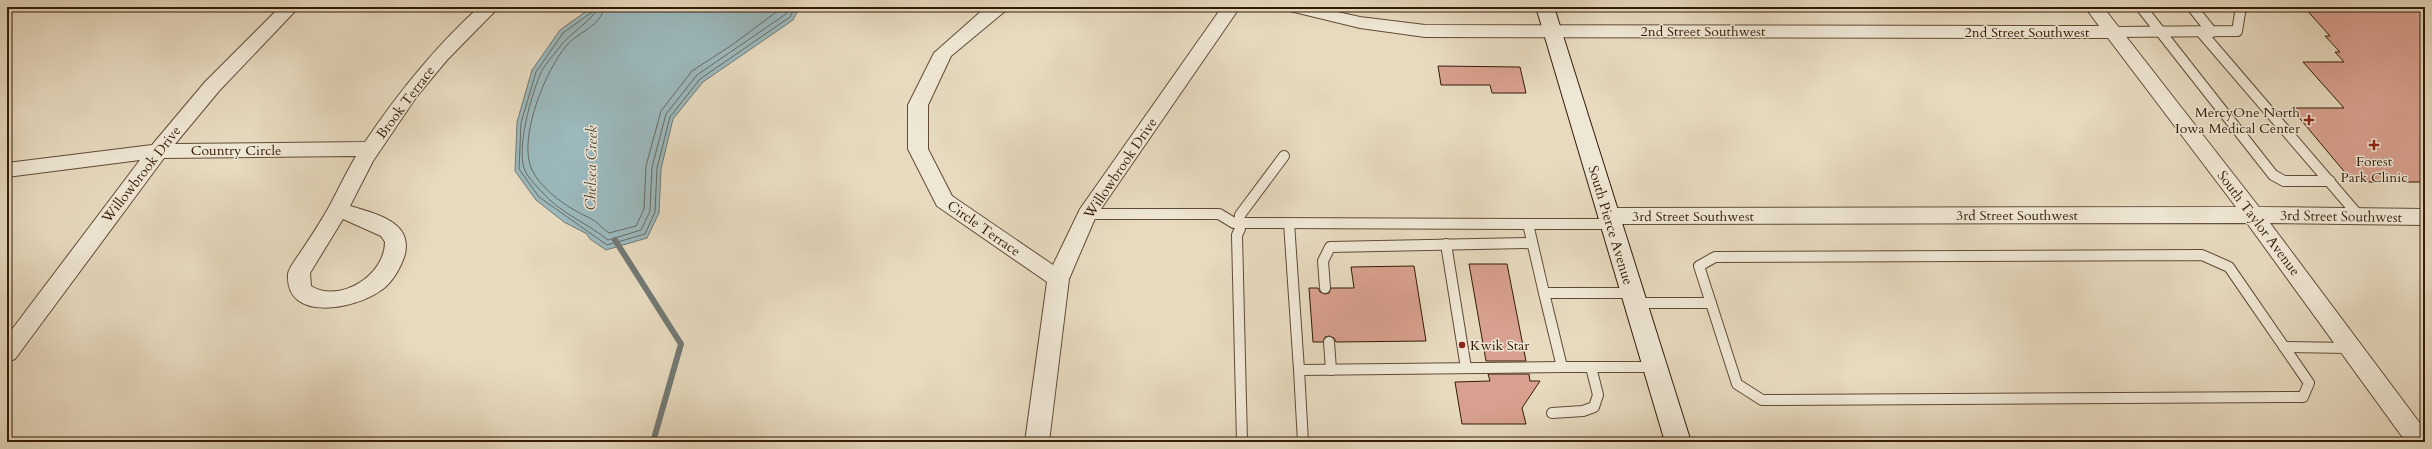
<svg xmlns="http://www.w3.org/2000/svg" width="2432" height="449" viewBox="0 0 2432 449" font-family="Cardo,serif">
<style>
.water{fill:#9bb8bc;stroke:#727974}
.lines{fill:none;stroke-linecap:round;stroke-linejoin:round}
.shore{stroke:#686a62;stroke-width:1}
.stream{stroke:#727974;stroke-width:6}
.building{fill:#d8a08e;stroke:#341b08}
.lane-casing{stroke:#614b36;stroke-width:12}
.street-casing{stroke:#614b36;stroke-width:2}
.secondary-casing{stroke:#341b08;stroke-width:2}
.lane{stroke:#efe7d5;stroke-width:10}
.street{fill:#efe7d5;fill-rule:evenodd}
.secondary{fill:#efe7d5;fill-rule:evenodd}
.poi-dot{fill:#8f2418;stroke:#efe7d5;stroke-width:1.5}
.labels{text-anchor:middle;stroke-width:3;stroke-linejoin:round;paint-order:stroke}
.street-label{font-size:14px;fill:#341b08;stroke:#efe7d5}
.poi-label{font-size:14px;fill:#341b08;stroke:#efe7d5;text-anchor:end}
.water-label{font-size:15px;font-style:italic;fill:#534a3e;stroke:#efe7d5}
</style>
<rect width="100%" height="100%" fill="#e7dabf"/>
<filter id="stains"><feTurbulence type="fractalNoise" baseFrequency=".005" numOctaves="4"/><feColorMatrix values="0 0 0 0 .2 0 0 0 0 .09 0 0 0 0 .02 0 0 0 .5 -.17"/></filter>
<radialGradient id="worn" r=".72"><stop offset=".6" stop-color="#630" stop-opacity="0"/><stop offset="1" stop-color="#630" stop-opacity=".3"/></radialGradient>
<polygon class="water" points="592,7 800,7 793,20 703,82 673,119 661,169 659,213 647,238 606,250 590,239 587,234 564,222 536,200 515,171 517,122 532,70 560,30"/>
<g class="lines">
<g class="shore">
<polyline points="593,7 592,12 563,33 536,72 521,123 519,169 539,197 607,245 645,234 655,212 657,168 670,117 700,79 790,17 795,7"/>
<path d="M598,7C592,22 570,32 559,48C553,56 543,66 540,75C531,96 517,146 524,168C526,175 536,186 542,192C560,213 587,223 608,240L641,230L650,211L652,167L666,114L697,75L786,14L790,7"/>
<path d="M604,7C601,27 579,31 567,45C546,69 517,139 532,170C540,187 560,202 576,211C582,215 589,217 595,221C600,225 604,230 609,233L636,226L644,209L646,166L661,111L692,71L732,45L783,7"/>
</g>
<polyline class="stream" points="615,240 681,344 653,442"/>
</g>
<g class="building">
<polygon points="2304,7 2425,7 2425,182 2353,182 2291,108 2344,108 2303,62 2344,62 2335,52 2340,52 2325,36 2330,36"/>
<polygon points="1438,66 1520,67 1526,93 1492,93 1490,85 1441,85"/>
<polygon points="1469,264 1507,264 1526,361 1486,361"/>
<polygon points="1414,266 1426,341 1336,342 1334,338 1329,336 1325,337 1323,342 1313,342 1309,288 1318,288 1320,292 1325,294 1329,293 1331,288 1354,288 1351,267"/>
<polygon points="1488,374 1529,374 1530,381 1540,381 1522,408 1526,424 1462,424 1455,382 1490,381"/>
</g>
<g class="lines">
<defs>
<g id="lane">
<polyline points="2141,7 2273,175 2284,181 2330,181"/>
<polyline points="2192,7 2212,32"/>
<polyline points="2113,32 2237,31 2241,7"/>
<polyline points="2201,32 2359,216"/>
<polyline points="1284,156 1240,215 1239,223 1528,224"/>
<polyline points="1087,214 1219,214 1234,223 1239,223 1240,229 1237,235 1242,442"/>
<polyline points="1289,223 1299,370"/>
<polyline points="1610,224 1528,224 1544,293 1631,293"/>
<polyline points="1446,244 1466,368"/>
<polygon points="2202,255 2229,267 2309,383 2303,397 1762,400 1737,384 1699,266 1715,257"/>
<polyline points="1325,288 1323,261 1330,247 1532,243"/>
<polyline points="1544,293 1562,367 1653,367"/>
<polyline points="1635,303 1711,303"/>
<polyline points="1329,342 1331,370"/>
<polyline points="2284,347 2350,348"/>
<polyline points="1552,413 1583,411 1594,407 1598,395 1591,367"/>
<polyline points="1303,442 1299,370 1562,367"/>
</g>
<g id="street">
<path d="M280,7H299L219,91L175,144L365,142C398,93 435,47 479,7H499L447,60L417,96L373,161L350,206C366,211 385,215 397,226C407,235 408,248 403,260C398,272 391,284 380,291C355,309 285,323 288,274C289,268 296,259 300,253C310,238 320,223 329,207C338,190 346,173 356,156L164,158L15,359L7,362V336L140,160L7,177V163L152,145L205,82ZM343,219L381,236L385,242C385,275 340,304 311,286L310,273Z"/>
<polygon points="986,7 1010,7 951,56 928,105 928,149 952,196 1053,265 1080,209 1222,7 1240,7 1096,216 1069,279 1049,442 1025,442 1047,282 937,206 908,149 908,105 934,53"/>
<polygon points="1287,7 1315,7 1360,17 1425,25 2099,26 2085,7 2103,7 2259,207 2425,209 2425,225 2270,223 2425,430 2425,442 2406,442 2247,223 1608,224 1601,221 1598,216 1601,211 1608,208 2236,207 2108,38 1425,37 1360,28 1290,11"/>
</g>
<polygon id="secondary" points="1536,7 1554,7 1691,442 1665,442"/>
</defs>
<use href="#lane" class="lane-casing"/>
<use href="#street" class="street-casing"/>
<use href="#secondary" class="secondary-casing"/>
<use href="#lane" class="lane"/>
<use href="#street" class="street"/>
<use href="#secondary" class="secondary"/>
</g>
<g class="poi-dot">
<path d="M2307 114h4v4h4v4h-4v4h-4v-4h-4v-4h4z"/>
<path d="M2372 139h4v4h4v4h-4v4h-4v-4h-4v-4h4z"/>
<circle cx="1462" cy="345" r="4"/>
</g>
<g class="labels">
<g class="street-label">
<text x="1703" y="36">2nd Street Southwest</text>
<text x="2027" y="37">2nd Street Southwest</text>
<text transform="translate(405 102) rotate(-53)" y="5">Brook Terrace</text>
<text x="236" y="155">Country Circle</text>
<text transform="translate(1120 168) rotate(-56)" y="5">Willowbrook Drive</text>
<text transform="translate(141 174) rotate(-52)" y="5">Willowbrook Drive</text>
<text x="2017" y="220">3rd Street Southwest</text>
<text x="1693" y="221">3rd Street Southwest</text>
<text transform="translate(2341 216) rotate(1)" y="5">3rd Street Southwest</text>
<text transform="translate(2259 223) rotate(53)" y="5">South Taylor Avenue</text>
<text transform="translate(1611 225) rotate(73)" y="5">South Pierce Avenue</text>
<text transform="translate(984 228) rotate(35)" y="5">Circle Terrace</text>
</g>
<g class="poi-label">
<text x="2300" y="117">MercyOne North<tspan x="2300" dy="16">Iowa Medical Center</tspan></text>
<text x="2374" y="166" text-anchor="middle">Forest<tspan x="2374" dy="16">Park Clinic</tspan></text>
<text x="1470" y="350" text-anchor="start">Kwik Star</text>
</g>
<g class="water-label">
<text transform="translate(591 168) rotate(-89)" y="5">Chelsea Creek</text>
</g>
</g>
<rect width="2432" height="449" fill="none" stroke="#e7dabf" stroke-width="24"/>
<rect x="8" y="8" width="2416" height="433" fill="none" stroke="#341b08" stroke-width="2"/>
<rect x="12" y="12" width="2408" height="425" fill="none" stroke="#341b08"/>
<rect width="100%" height="100%" filter="url(#stains)"/>
<rect width="100%" height="100%" fill="url(#worn)"/>
</svg>
